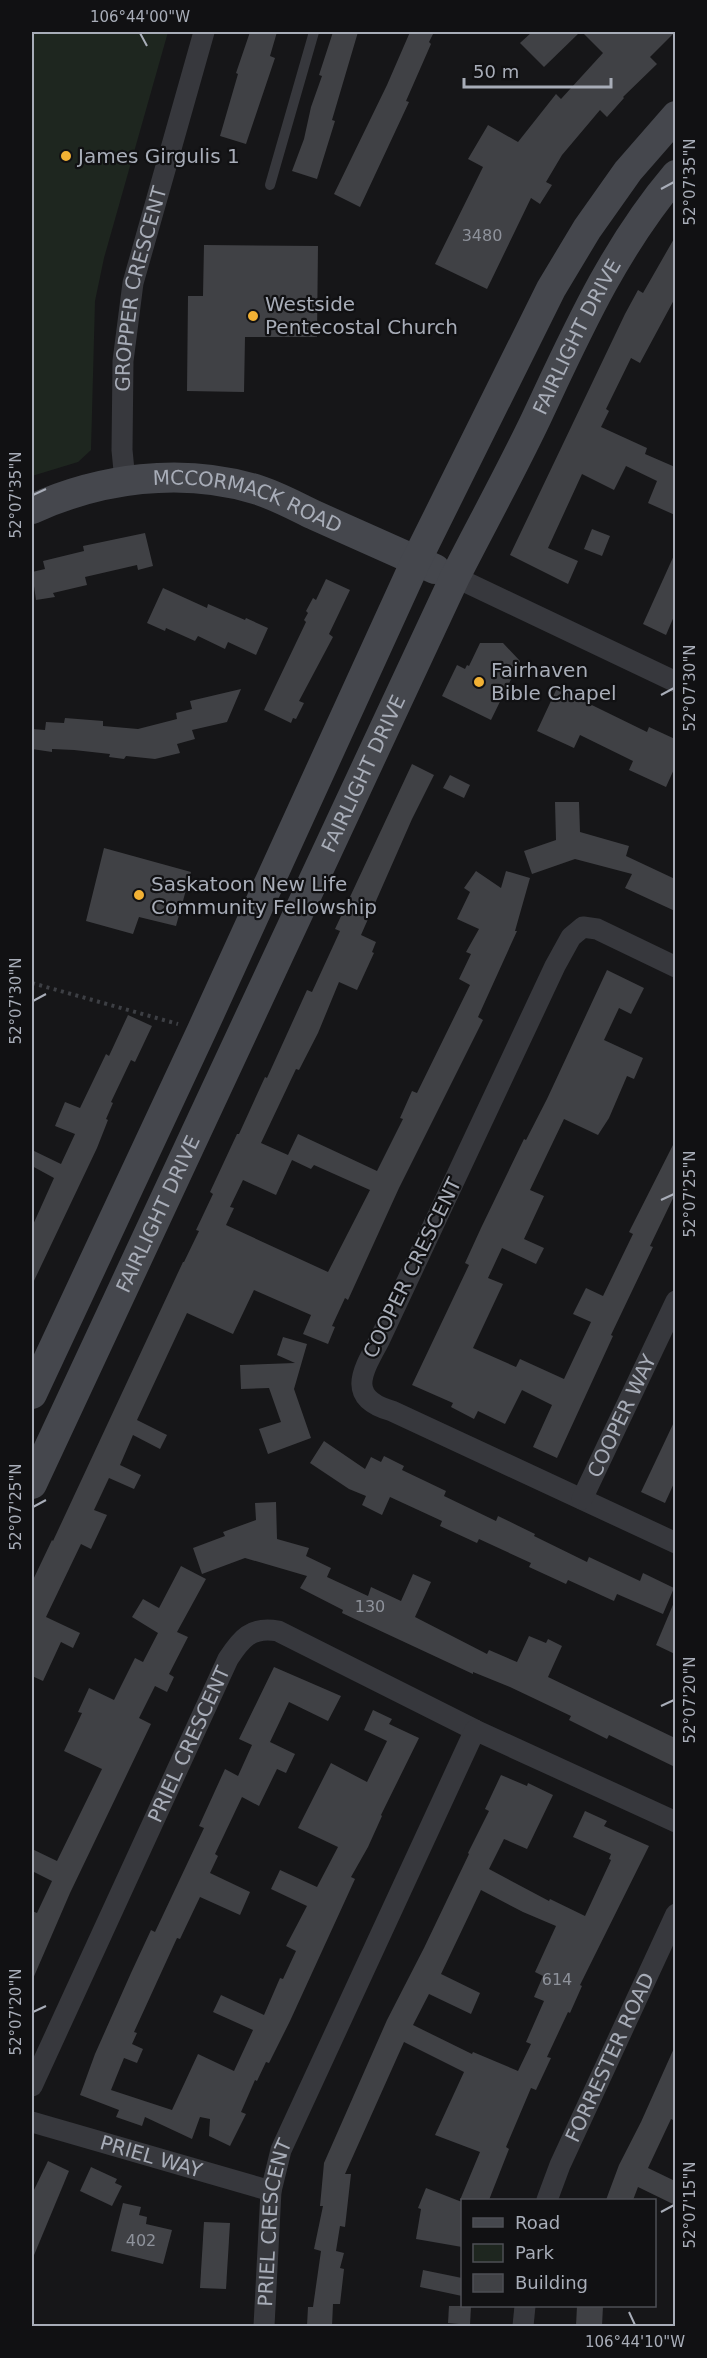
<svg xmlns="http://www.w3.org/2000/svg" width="707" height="2358" viewBox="0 0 707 2358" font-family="'DejaVu Sans',sans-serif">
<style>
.green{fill:#1e261f}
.building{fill:#404145;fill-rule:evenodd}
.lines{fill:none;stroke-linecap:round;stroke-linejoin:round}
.path{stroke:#3d3f44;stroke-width:4;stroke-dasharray:3 4.5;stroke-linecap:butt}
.lane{stroke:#37383d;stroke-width:10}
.street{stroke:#37383d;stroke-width:21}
.secondary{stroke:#45474d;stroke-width:30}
.ticks{fill:none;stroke:#a8adb8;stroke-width:2}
.poi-dot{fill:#f2b134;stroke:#111113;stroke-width:2}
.labels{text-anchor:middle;stroke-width:4.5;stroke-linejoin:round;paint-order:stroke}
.number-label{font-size:16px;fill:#8e929b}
.poi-label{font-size:20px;fill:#a8adb8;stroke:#111113;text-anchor:start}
.street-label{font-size:20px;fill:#a8adb8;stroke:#111113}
.neatline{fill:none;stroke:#a8adb8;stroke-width:2}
.ticks-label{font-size:15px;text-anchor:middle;fill:#a8adb8}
</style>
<rect width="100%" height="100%" fill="#161618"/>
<polygon class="green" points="32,32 168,32 104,258 95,301 91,450 78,462 32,476"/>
<g class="building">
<polygon points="250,32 277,32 270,56 275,58 246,144 220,136 238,74 236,73"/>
<polygon points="333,32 358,32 332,120 335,121 317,179 292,171 304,139 311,107 322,76 319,75"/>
<polygon points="410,32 434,32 429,42 431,44 406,101 409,102 360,207 334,194 387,85"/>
<polygon points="532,32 580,32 544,67 520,43"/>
<polygon points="582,32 675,32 650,57 657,64 623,97 624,98 607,117 600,110 562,155 546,182 552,185 540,204 531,198 487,289 435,264 483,167 468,159 488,125 518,142 556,94 561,99 603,53"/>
<polygon points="675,237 675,298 640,363 631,358 606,409 609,411 601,427 647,448 645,454 675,467 675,515 648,503 657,481 626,466 614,490 582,474 548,548 578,561 568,584 510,555 625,314 638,290 643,293"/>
<polygon points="204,245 318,246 317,337 245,337 244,392 187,391 188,296 203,296"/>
<polygon points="592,529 610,536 602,556 584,549"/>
<polygon points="145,533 153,566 138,570 137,565 85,577 87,585 53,593 55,597 36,600 32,572 45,569 43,561 84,551 83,546"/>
<polygon points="675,553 675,614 666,635 643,624"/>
<polygon points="326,579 350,590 329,634 333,637 299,701 304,703 296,719 293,718 291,723 264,710 306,622 304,620 308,613 306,611 313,598 316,600"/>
<polygon points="163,588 207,608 208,604 245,620 246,618 268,628 256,655 228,642 225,649 198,636 195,641 166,628 165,631 147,623"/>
<polygon points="480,643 503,643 520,661 491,720 442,696 457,665 465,669 467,665 469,666"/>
<polygon points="557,688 647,732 649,727 675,739 675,767 666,787 629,770 633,761 580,735 574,748 537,731"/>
<polygon points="241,689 227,722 192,730 195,739 177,744 180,753 155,759 126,756 124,759 109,757 110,754 74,750 52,749 52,752 32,749 32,729 45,730 46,722 64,723 65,718 103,721 103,726 138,729 177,719 176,713 192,709 190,701"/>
<path d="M412,764L434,775L412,819L361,935L376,942L372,952L374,953L357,990L339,982L318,1033L299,1070L296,1069L261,1143L288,1155L298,1134L377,1171L403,1119L400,1118L412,1091L417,1093L470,985L459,979L471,954L466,952L479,929L457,919L470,892L464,888L476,871L501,888L506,871L530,878L515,931H517L478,1017L483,1020L399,1188L348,1300L345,1298L332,1326L335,1327L328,1344L303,1334L311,1315L254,1290L233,1334L187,1313L137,1420L167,1435L160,1449L133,1435L120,1465L141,1475L134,1489L109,1478L94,1510L107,1515L91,1549L81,1544L46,1617L80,1633L73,1648L61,1642L43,1681L32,1676V1582L52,1540L53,1541L183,1262H184L199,1231L196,1230L213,1194L210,1192L237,1134H239L265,1077L267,1078L307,990L312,992L340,931L335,929ZM292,1160L311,1169L314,1165L370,1190L328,1272L226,1225L234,1208L230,1207L243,1180L276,1195Z"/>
<polygon points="450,775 470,785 464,798 443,788"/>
<polygon points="555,802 579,802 580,832 629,846 626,856 675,879 675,911 625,888 632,874 575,859 532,874 524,851 556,840"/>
<polygon points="104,848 191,872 176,926 139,917 133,934 86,921"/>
<polygon points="607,970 644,988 631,1014 619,1008 604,1040 643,1058 634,1079 627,1076 609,1118 598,1135 564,1119 530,1190 544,1196 524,1239 544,1248 536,1264 502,1248 488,1278 503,1284 473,1348 516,1367 520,1359 564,1379 591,1322 573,1314 586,1288 603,1296 633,1234 629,1232 675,1141 675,1194 650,1246 653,1247 611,1335 613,1336 557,1458 533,1447 552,1405 522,1390 505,1424 478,1411 474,1419 451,1407 453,1403 412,1385 469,1265 465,1263 481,1228 524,1139 526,1140 547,1099"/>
<polygon points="128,1015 152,1026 135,1062 131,1060 111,1102 113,1103 106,1119 108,1120 97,1148 32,1285 32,1227 54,1178 32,1166 32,1150 61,1164 75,1134 55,1126 65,1102 80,1108 106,1054 109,1056"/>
<polygon points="283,1337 307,1344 294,1389 311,1438 268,1454 259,1429 281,1422 269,1388 241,1389 240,1365 295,1363 277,1355"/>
<polygon points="675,1420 675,1481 665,1503 641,1492"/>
<polygon points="324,1441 365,1469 371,1457 381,1462 384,1456 404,1466 402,1470 446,1491 444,1496 496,1521 498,1516 535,1534 534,1536 587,1562 589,1557 640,1581 643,1573 674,1588 663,1614 617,1594 614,1601 568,1580 566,1584 529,1567 531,1563 479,1539 477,1543 440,1526 442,1521 390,1497 382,1515 362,1505 366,1496 349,1489 310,1463"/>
<polygon points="276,1502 277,1539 309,1548 306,1556 331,1568 327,1577 368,1596 371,1587 401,1601 413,1574 431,1582 415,1617 487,1654 489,1650 517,1662 529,1636 546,1643 548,1639 562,1646 548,1677 675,1738 675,1767 609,1735 607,1739 569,1720 571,1716 510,1687 473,1672 473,1674 342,1613 343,1610 300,1588 307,1576 245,1558 202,1574 193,1548 225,1536 223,1532 256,1520 255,1503"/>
<polygon points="181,1566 206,1579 177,1632 188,1637 169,1674 174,1677 167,1692 155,1686 139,1718 151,1724 70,1893 32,1981 32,1911 37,1913 52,1881 32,1871 32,1849 57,1861 102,1769 64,1751 82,1713 78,1712 89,1688 114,1700 135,1658 143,1662 158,1633 132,1617 143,1599 159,1608"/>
<polygon points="675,1600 675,1654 656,1645"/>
<polygon points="274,1667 341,1696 328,1721 289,1702 270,1742 295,1754 286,1773 277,1769 259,1806 242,1797 215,1854 218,1856 210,1873 250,1892 240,1915 200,1897 180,1939 177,1938 134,2032 137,2033 132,2044 143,2049 137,2063 124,2058 111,2090 172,2110 198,2054 234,2071 253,2030 213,2012 221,1995 264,2015 280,1978 283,1979 296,1951 286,1946 307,1906 271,1889 280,1870 317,1887 338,1847 298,1828 331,1763 367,1782 387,1741 364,1730 373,1710 392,1719 389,1724 419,1738 381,1815 382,1816 368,1847 351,1877 355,1879 290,2021 269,2063 266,2062 257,2081 255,2080 241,2112 246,2114 230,2146 209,2136 210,2119 200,2117 192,2139 145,2117 142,2126 116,2117 119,2110 80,2095 95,2054 131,1973 151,1930 155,1932 204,1828 199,1826 225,1769 238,1776 252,1745 239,1739"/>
<path d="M501,1775L527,1786L528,1783L553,1795L527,1849L504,1839L489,1869L549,1901L550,1899L585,1916L611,1860L609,1859L611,1854L573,1837L585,1811L607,1821L604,1826L649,1846L580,1985L582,1986L570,2013L568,2012L547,2057L551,2058L536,2090L531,2088L506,2147L509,2149L489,2200H460L480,2152L435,2135L464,2072L404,2042L345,2174H351L345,2227L340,2226L336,2251L344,2253L340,2268L344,2269L340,2304H333L332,2326H307L308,2307H313L321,2251L314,2249L323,2206H320L324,2163L387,2020L424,1948L469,1854L468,1853L489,1811L485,1809ZM481,1890L523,1912L556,1926L535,1972L543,1976L534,1997L544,2001L526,2042L531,2044L518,2071L473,2052L472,2054L413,2025L429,1994L471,2014L480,1993L441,1974Z"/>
<polygon points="675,2046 675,2121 671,2119 648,2168 675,2181 675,2205 638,2187 633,2200 606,2200 619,2165 641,2122"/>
<polygon points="48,2161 69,2171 32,2260 32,2194"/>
<polygon points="91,2167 117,2179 115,2183 122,2186 112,2206 80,2191"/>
<polygon points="426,2188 462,2202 462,2247 416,2239 421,2209 418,2208"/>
<polygon points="123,2203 141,2207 139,2215 147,2217 146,2224 172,2230 163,2264 111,2251"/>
<polygon points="204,2222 230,2223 226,2289 200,2288"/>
<polygon points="423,2270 462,2278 462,2296 420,2287"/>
<polygon points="449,2306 471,2306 470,2325 448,2323"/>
<polygon points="577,2306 603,2306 602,2326 576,2326"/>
</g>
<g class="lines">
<polyline class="path" points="32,983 178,1024"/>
<polyline class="lane" points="270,185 314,32"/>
<g class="street">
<path id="s1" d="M125,481L122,450L123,361L133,283L204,32"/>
<polyline points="455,577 676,682"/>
<path d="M676,967L597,929L583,927L571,937L555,966L379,1341C362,1372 346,1398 392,1411L676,1543"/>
<path id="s2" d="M582,1499L676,1301"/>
<path id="s3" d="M32,2086L228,1659C241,1639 251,1626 278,1631L475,1730"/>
<path id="s4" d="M32,2122L271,2191"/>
<path id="s5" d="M547,2200L560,2165L676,1914"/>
<path id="s6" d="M264,2326L271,2191L281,2150L475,1730L676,1822"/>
<polyline points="523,2326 525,2306"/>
</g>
<g class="secondary">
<path id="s7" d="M32,509C100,478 181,467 255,489C275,495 295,506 314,515C354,533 395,551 435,569"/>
<polyline points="32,1394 202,1030 416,561 551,289 587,229 628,171 676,116"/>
<path id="s8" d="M32,1484L455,577C481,526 509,475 534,423C575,336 613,249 676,175"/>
</g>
</g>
<path class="ticks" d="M140,33L147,46M661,189L674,182M33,495L46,489M661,695L674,688M33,1001L46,994M661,1200L674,1194M33,1507L46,1500M661,1706L674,1700M33,2012L46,2006M661,2212L674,2205M629,2312L635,2325"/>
<g class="poi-dot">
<circle cx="66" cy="156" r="6"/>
<circle cx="253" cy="316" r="6"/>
<circle cx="479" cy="682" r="6"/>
<circle cx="139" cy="895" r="6"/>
</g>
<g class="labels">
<g class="number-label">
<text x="482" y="241">3480</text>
<text x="370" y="1612">130</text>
<text x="557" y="1985">614</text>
<text x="141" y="2246">402</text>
</g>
<g class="poi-label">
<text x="78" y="163">James Girgulis 1</text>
<text x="265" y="311">Westside<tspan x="265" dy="23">Pentecostal Church</tspan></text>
<text x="491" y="677">Fairhaven<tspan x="491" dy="23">Bible Chapel</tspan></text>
<text x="151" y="891">Saskatoon New Life<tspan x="151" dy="23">Community Fellowship</tspan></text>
</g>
<g class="street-label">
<text dy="7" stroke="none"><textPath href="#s1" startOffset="194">GROPPER CRESCENT</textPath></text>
<text dy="7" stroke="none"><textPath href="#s8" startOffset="1270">FAIRLIGHT DRIVE</textPath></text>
<text dy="7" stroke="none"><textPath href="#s7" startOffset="224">MCCORMACK ROAD</textPath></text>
<text dy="7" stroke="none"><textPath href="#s8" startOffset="784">FAIRLIGHT DRIVE</textPath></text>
<text dy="7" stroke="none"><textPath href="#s8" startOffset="298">FAIRLIGHT DRIVE</textPath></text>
<text transform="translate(412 1268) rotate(-64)" y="7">COOPER CRESCENT</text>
<text dy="7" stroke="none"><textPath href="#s2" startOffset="92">COOPER WAY</textPath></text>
<text dy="7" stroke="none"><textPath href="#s3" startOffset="376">PRIEL CRESCENT</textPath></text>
<text dy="7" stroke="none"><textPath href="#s5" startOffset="156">FORRESTER ROAD</textPath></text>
<text dy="7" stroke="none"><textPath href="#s4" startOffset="124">PRIEL WAY</textPath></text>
<text dy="7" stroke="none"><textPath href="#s6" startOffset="104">PRIEL CRESCENT</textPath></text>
</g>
</g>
<rect width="707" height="2358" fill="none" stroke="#111113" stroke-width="66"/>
<rect x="461" y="2199" width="195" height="108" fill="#111113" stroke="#4d4f55" stroke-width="1.5"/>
<rect x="473" y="2218" width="30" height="9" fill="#45474d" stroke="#4d4f55" stroke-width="1.5"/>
<text x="515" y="2229" font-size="18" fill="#a8adb8">Road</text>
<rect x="473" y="2244" width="30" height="18" fill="#1e261f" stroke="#4d4f55" stroke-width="1.5"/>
<text x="515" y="2259" font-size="18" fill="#a8adb8">Park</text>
<rect x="473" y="2274" width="30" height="18" fill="#404145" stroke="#4d4f55" stroke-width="1.5"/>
<text x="515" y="2289" font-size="18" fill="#a8adb8">Building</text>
<path d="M464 78v9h147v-9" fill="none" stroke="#a8adb8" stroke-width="3"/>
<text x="473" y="78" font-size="18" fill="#a8adb8" stroke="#111113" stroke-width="4.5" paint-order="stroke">50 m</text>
<rect x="33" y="33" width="641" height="2292" class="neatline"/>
<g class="ticks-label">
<text x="140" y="22">106°44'00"W</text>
<text transform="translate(690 182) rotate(-90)" y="5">52°07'35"N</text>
<text transform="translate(16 495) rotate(-90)" y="5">52°07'35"N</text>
<text transform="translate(690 688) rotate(-90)" y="5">52°07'30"N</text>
<text transform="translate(16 1001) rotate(-90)" y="5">52°07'30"N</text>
<text transform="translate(690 1194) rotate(-90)" y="5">52°07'25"N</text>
<text transform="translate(16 1507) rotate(-90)" y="5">52°07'25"N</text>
<text transform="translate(690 1700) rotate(-90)" y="5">52°07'20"N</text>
<text transform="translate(16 2012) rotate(-90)" y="5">52°07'20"N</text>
<text transform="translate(690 2205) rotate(-90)" y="5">52°07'15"N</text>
<text x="635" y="2347">106°44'10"W</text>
</g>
</svg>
